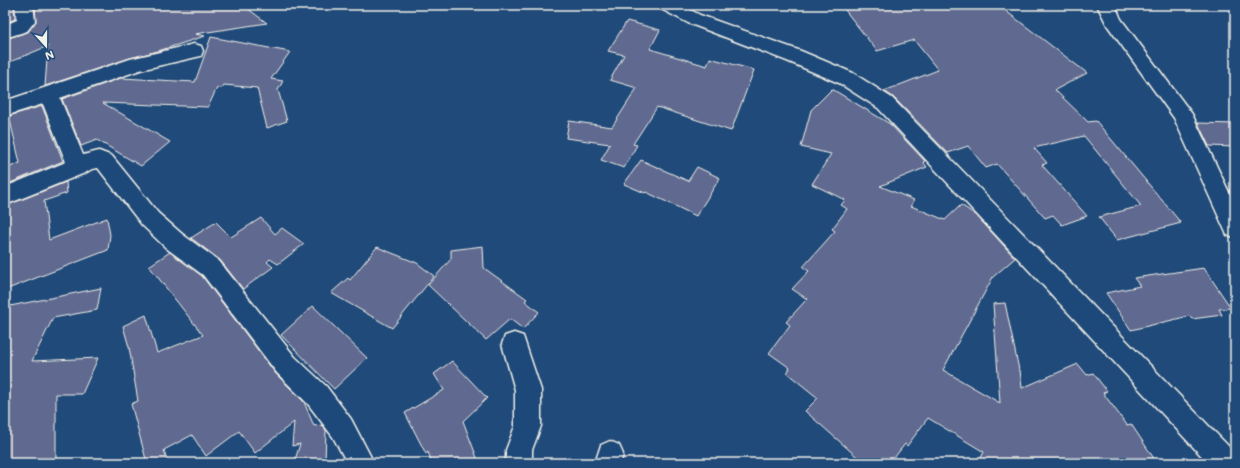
<svg xmlns="http://www.w3.org/2000/svg" width="1240" height="468" viewBox="0 0 1240 468" font-family="Mali,sans-serif">
<style>
.building{fill:#606a91;stroke:#f4f1e8}
.lines{fill:none;stroke-linecap:round;stroke-linejoin:round}
.street-casing{stroke:#f4f1e8;stroke-width:3}
.street{fill:#1f4a7a;fill-rule:evenodd}
</style>
<rect width="100%" height="100%" fill="#1f4a7a"/>
<filter id="ink" filterUnits="userSpaceOnUse"><feTurbulence type="fractalNoise" baseFrequency=".025" numOctaves="2"/><feDisplacementMap in="SourceGraphic" scale="8" xChannelSelector="R" yChannelSelector="G"/><feConvolveMatrix kernelMatrix="1 2 1 2 8 2 1 2 1" color-interpolation-filters="sRGB"/></filter>
<g filter="url(#ink)">
<g class="building">
<polygon points="35,5 243,5 267,23 195,34 205,36 158,51 130,58 45,86 48,46 5,64 5,39 28,32 36,21"/>
<polygon points="841,5 998,5 1087,73 1055,90 1088,122 1096,121 1181,223 1117,240 1099,217 1141,206 1084,136 1034,148 1047,163 1042,165 1087,216 1062,225 1053,215 1045,218 997,164 986,168 968,146 948,153 893,97 884,91 938,70 914,40 877,51"/>
<polygon points="14,6 15,19 5,23 5,9"/>
<polygon points="627,21 660,30 650,49 707,66 710,58 754,70 731,131 657,107 633,144 637,145 624,168 601,160 610,144 566,138 569,121 612,127 637,88 610,80 624,55 608,51"/>
<polygon points="211,37 290,52 271,79 283,81 278,90 287,121 267,128 257,88 224,85 222,88 217,88 208,107 103,103 170,142 141,166 97,140 81,146 62,99 121,78 195,82"/>
<polygon points="832,89 890,124 925,161 923,162 927,167 880,186 914,200 911,206 945,220 961,205 976,215 1015,258 993,277 943,370 1000,403 993,304 1005,303 1019,370 1020,370 1022,388 1078,364 1087,375 1093,373 1107,391 1103,393 1127,425 1131,424 1157,463 978,463 984,452 928,418 907,446 905,444 890,463 864,463 805,411 818,398 787,373 790,368 769,353 790,325 786,322 807,299 792,289 809,271 803,267 835,231 832,229 847,209 841,205 845,200 812,184 831,154 801,147 811,110"/>
<polygon points="42,106 63,161 5,185 5,169 20,163 9,116"/>
<polygon points="1198,123 1235,124 1235,147 1209,146"/>
<polygon points="641,160 688,181 697,167 720,178 696,216 646,192 645,193 624,184"/>
<polygon points="66,182 67,193 44,201 49,240 107,218 110,235 108,250 5,290 5,206"/>
<polygon points="261,218 275,234 282,228 304,244 278,264 270,259 267,262 273,267 243,289 220,260 191,238 216,222 231,237"/>
<polygon points="483,246 484,268 527,299 525,301 539,312 523,329 510,319 486,340 428,285 451,259 451,250"/>
<polygon points="377,247 417,263 434,276 392,328 331,293 348,278 350,280"/>
<polygon points="170,252 202,276 276,374 304,402 314,426 322,425 326,430 325,463 294,463 300,444 292,446 294,422 255,453 239,431 206,456 192,435 164,450 168,463 147,463 131,404 138,401 129,347 123,326 146,315 157,353 203,335 149,266"/>
<polygon points="1204,268 1231,308 1219,309 1222,315 1192,319 1189,316 1131,330 1106,293 1140,286 1134,278"/>
<polygon points="101,288 97,310 53,318 32,361 98,358 82,394 56,394 56,463 5,463 5,307"/>
<polygon points="313,306 367,358 334,389 281,335"/>
<polygon points="452,361 487,398 463,421 479,463 432,463 428,452 426,454 405,413 444,390 434,374"/>
</g>
<g class="lines">
<defs>
<g id="street">
<polygon points="15,5 33,5 35,21 27,31 5,38 5,25 17,20"/>
<polygon points="658,5 681,5 700,15 801,51 853,73 892,98 1235,453 1235,463 1208,463 878,108 839,83 787,61 688,23 661,9"/>
<polygon points="1097,5 1115,5 1121,19 1192,114 1235,205 1235,237 1227,235 1174,118 1107,25"/>
<polygon points="194,44 201,46 203,51 201,56 140,70 60,98 83,155 99,151 112,156 158,213 182,234 219,261 295,357 326,386 351,419 374,463 347,463 333,437 308,404 277,373 203,275 166,248 142,225 98,168 92,169 85,173 5,205 5,187 66,162 43,104 5,116 5,101 130,59"/>
<polygon points="514,333 523,336 541,390 541,426 532,450 532,463 506,463 506,450 515,426 515,390 502,344 505,336"/>
<polygon points="610,441 619,445 623,454 621,463 595,463 601,445"/>
</g>
</defs>
<use href="#street" class="street-casing"/>
<use href="#street" class="street"/>
</g>
</g>
<rect width="1240" height="468" fill="none" stroke="#1f4a7a" stroke-width="20"/>
<rect x="10" y="10" width="1220" height="448" fill="none" stroke="#f4f1e8" stroke-width="1.5" filter="url(#ink)"/>
<g transform="translate(46 46) rotate(159)" stroke="#1f4a7a" stroke-width="3" paint-order="stroke">
<path d="M0-3L7 15L0 10L-7 15Z" fill="#f4f1e8"/>
<text y="-6" font-size="11" font-weight="bold" text-anchor="middle" fill="#f4f1e8">N</text>
</g>
</svg>
